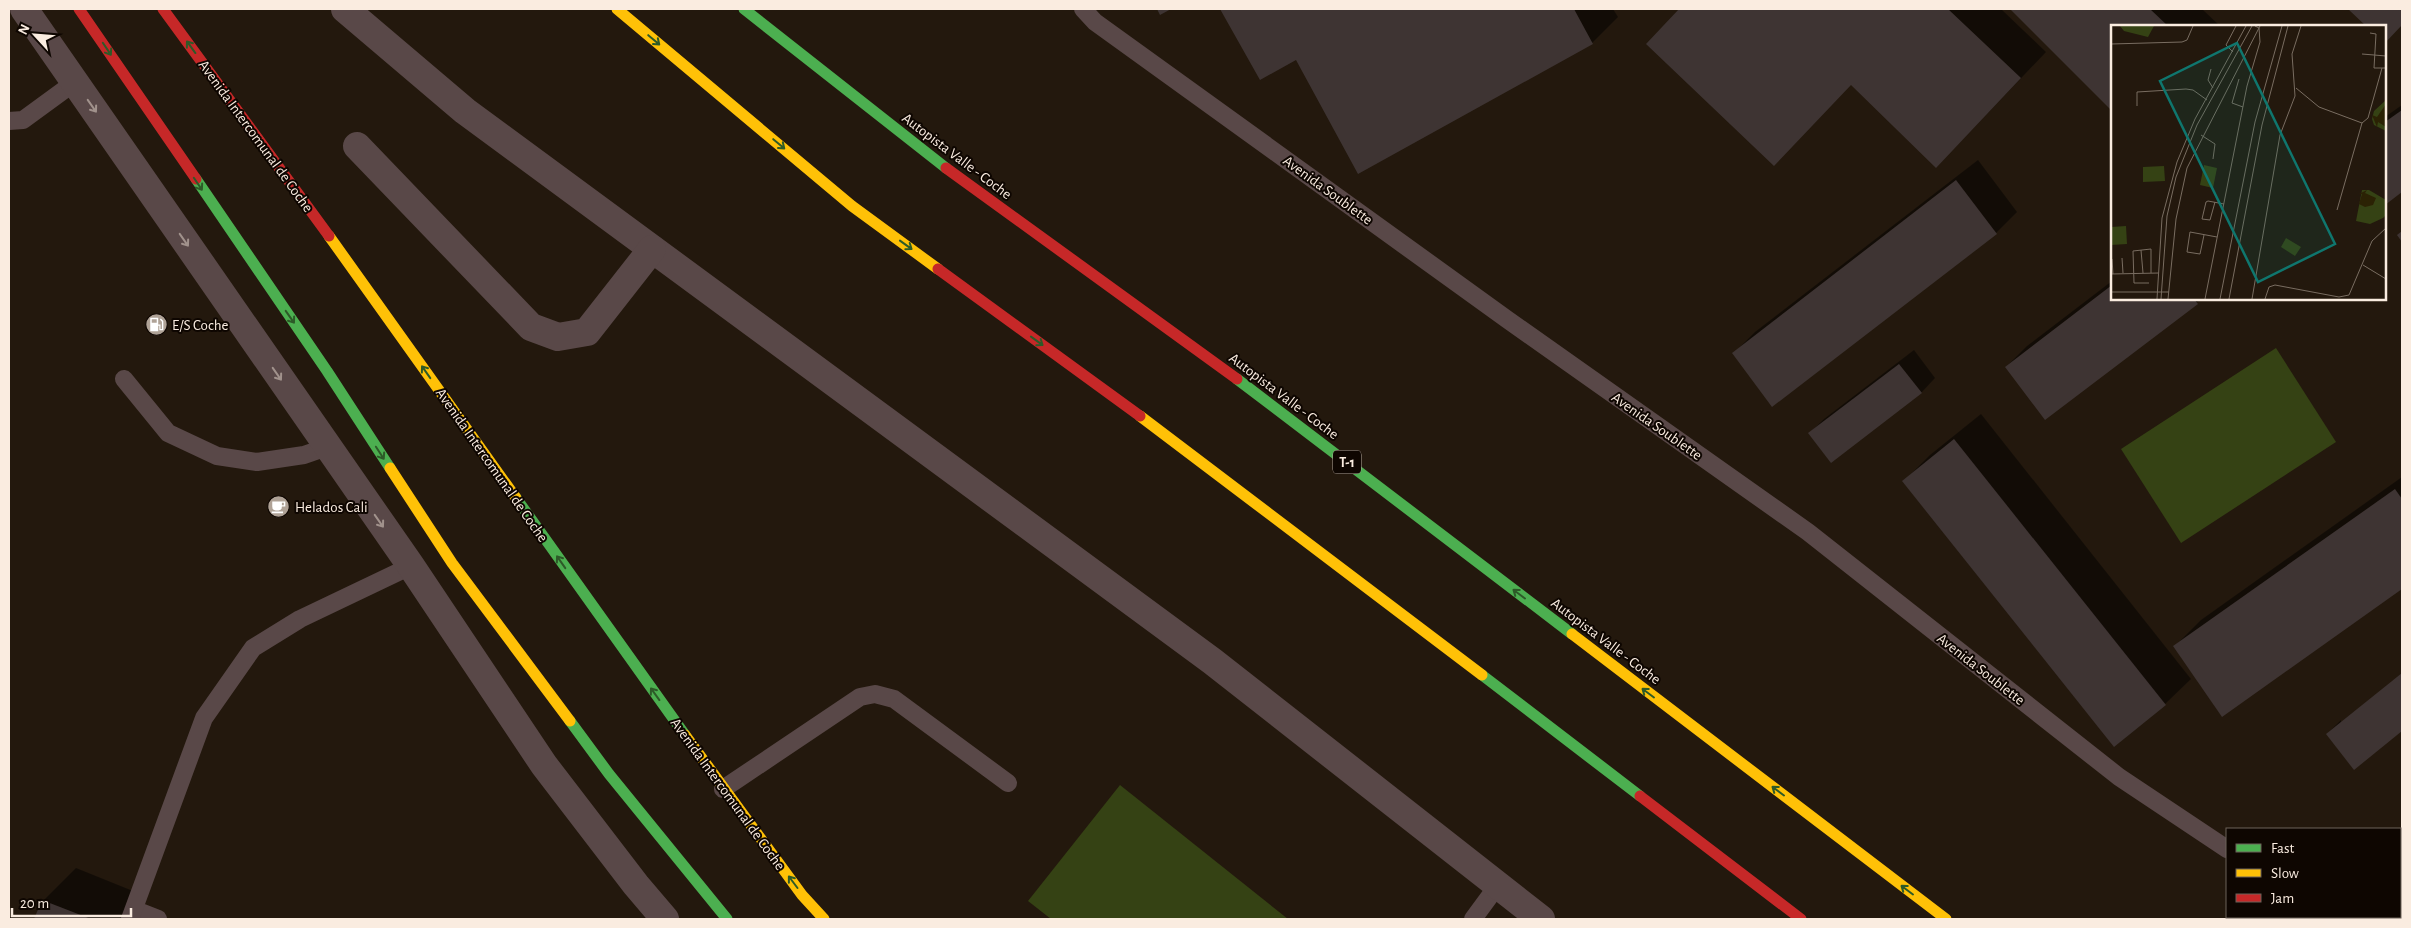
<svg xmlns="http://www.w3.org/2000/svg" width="2411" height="928" viewBox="0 0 2411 928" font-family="'Alegreya Sans',sans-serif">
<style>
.green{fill:#354214}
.shadow{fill:#0007}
.building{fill:#3e3433}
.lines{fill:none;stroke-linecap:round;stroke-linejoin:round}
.lane{stroke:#594848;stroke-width:18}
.street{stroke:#594848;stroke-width:28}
.fast{stroke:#4caf50;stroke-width:11}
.slow{stroke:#ffc107;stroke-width:11}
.jam{stroke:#c62828;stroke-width:11}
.oneway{stroke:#2d5a28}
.oneway2{stroke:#a1928c}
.labels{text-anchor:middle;stroke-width:4;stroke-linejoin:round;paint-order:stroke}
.shield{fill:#0e0601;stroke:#b3a79d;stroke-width:1}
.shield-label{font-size:14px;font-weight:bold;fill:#faece0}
.street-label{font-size:15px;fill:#faece0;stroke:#0e0601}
.poi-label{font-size:15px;fill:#faece0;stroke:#0e0601;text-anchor:start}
.inset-road{fill:none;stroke:#796d61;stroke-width:1}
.view{fill:#0f766e;fill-opacity:0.15;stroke:#0f766e;stroke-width:2.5}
.inset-edge{fill:none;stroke:#faece0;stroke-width:2.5}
</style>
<rect width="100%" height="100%" fill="#23180d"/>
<g class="green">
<polygon points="2276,348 2336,442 2181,543 2121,449"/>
<polygon points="1120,785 1288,919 1051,919 1028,901"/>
</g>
<g class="shadow">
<polygon points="1222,9 1613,9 1618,17 1592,43 1296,58 1260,78"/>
<polygon points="1681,9 2001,9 2046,52 1962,140 1852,84 1648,44"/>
<polygon points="2012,9 2202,9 2220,26 2112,26 2112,109"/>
<polygon points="2350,9 2402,9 2402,24 2385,42 2385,26 2368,26"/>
<polygon points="2402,105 2402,191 2385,203 2385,117"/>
<polygon points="1978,160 2017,212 1996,233 1773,405 1734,353 1755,332"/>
<polygon points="2112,281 2112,299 2201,299 2045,419 2006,367 2027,346"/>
<polygon points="1914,350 1935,378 1921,393 1810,433 1824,419"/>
<polygon points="1981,414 2191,679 2165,704 1904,481 1930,455"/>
<polygon points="2402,477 2402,588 2223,715 2175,646 2201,620"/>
<polygon points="2402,675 2402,730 2354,768 2327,734 2341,720 2341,723"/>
<polygon points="76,868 133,891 121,919 36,919 43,901"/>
</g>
<g class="building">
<polygon points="1157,9 1171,9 1160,15"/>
<polygon points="1220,9 1574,9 1593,44 1358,174 1296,60 1260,80"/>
<polygon points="1679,9 1948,9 2021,78 1936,168 1851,85 1774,166 1646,44"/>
<polygon points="2010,9 2150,9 2168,26 2112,26 2112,111"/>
<polygon points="2348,9 2402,9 2402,25 2385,43 2385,26 2366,26"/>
<polygon points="2402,110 2402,192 2385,205 2385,122"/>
<polygon points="1956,180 1997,234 1772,407 1732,353"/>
<polygon points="2402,231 2402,242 2397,235"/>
<polygon points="2112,285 2112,299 2194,299 2198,304 2045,420 2005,367"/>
<polygon points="1899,364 1922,393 1831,463 1808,433"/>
<polygon points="1954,439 2166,705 2114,747 1902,481"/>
<polygon points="2395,489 2402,499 2402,589 2222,717 2173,646"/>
<polygon points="2402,673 2402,731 2354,770 2326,734"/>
<polygon points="42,900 91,919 34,919"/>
</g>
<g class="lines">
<g class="lane">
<polyline points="1083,9 1095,22 1508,320 1808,532 2119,777 2227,849"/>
<polyline points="9,121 23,120 75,82"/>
<polyline points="124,379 168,433 217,456 257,462 304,455 327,447"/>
<polyline points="723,789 860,697 875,694 894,699 1008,783"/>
<polyline points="135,910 158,919"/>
<polyline points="2330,917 2334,919"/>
<polyline points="130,919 204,718 253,648 300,619 411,566"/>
<polyline points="1473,919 1498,885"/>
</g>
<g class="street">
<polyline points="24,9 411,566 544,765 636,885 665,919"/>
<polyline points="345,9 465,111 1212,661 1541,919"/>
<polyline points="357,146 531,327 558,337 587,332 652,249"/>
</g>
<g class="fast">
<polyline points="744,9 946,168"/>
<polyline points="196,179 327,371 390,468"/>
<polyline points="1237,379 1572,634"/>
<polyline points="516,498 685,735"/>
<polyline points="1482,675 1640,796"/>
<polyline points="570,721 609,774 727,919"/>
</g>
<g class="slow">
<polyline points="617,9 852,206 938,269"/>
<polyline points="329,236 516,498"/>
<polyline points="1140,416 1482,675"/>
<polyline points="390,468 452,563 570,721"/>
<polyline points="1572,634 1946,919"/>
<polyline points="685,735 802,895 824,919"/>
</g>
<g class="jam">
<polyline points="79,9 196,179"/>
<polyline points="163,9 329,236"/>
<polyline points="946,168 1237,379"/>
<polyline points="938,269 1140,416"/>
<polyline points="1640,796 1801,919"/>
</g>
</g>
<defs><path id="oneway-shaft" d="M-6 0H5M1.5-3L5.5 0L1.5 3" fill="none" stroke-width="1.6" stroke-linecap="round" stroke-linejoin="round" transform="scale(1.25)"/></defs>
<g class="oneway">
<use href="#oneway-shaft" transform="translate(654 40) rotate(40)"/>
<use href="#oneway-shaft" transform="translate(191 47) rotate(-126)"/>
<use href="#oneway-shaft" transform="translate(107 49) rotate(56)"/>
<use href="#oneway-shaft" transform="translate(779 144) rotate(40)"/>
<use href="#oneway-shaft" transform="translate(198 184) rotate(56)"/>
<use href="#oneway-shaft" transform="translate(906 245) rotate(36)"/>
<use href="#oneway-shaft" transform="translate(290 317) rotate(55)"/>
<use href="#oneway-shaft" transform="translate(1037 341) rotate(36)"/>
<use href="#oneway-shaft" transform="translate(426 372) rotate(-125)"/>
<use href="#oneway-shaft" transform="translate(380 453) rotate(57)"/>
<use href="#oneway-shaft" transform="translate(561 562) rotate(-125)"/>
<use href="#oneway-shaft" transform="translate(1519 594) rotate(-143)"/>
<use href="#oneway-shaft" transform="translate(1648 693) rotate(-143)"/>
<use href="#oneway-shaft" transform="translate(655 694) rotate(-126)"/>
<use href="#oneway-shaft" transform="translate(1778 791) rotate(-143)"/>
<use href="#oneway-shaft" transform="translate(793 882) rotate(-127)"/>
<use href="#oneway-shaft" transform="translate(1907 890) rotate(-143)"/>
</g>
<g class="oneway2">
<use href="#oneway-shaft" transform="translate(92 106) rotate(55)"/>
<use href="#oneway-shaft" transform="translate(184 240) rotate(55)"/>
<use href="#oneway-shaft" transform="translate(277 374) rotate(55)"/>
<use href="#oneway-shaft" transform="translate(379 521) rotate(55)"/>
</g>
<defs>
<symbol id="fuel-disc" viewBox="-11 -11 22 22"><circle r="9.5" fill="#afa296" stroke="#0e0601"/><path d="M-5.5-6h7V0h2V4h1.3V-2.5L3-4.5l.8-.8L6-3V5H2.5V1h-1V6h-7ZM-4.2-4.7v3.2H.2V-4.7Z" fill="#fff"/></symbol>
<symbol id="cafe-disc" viewBox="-11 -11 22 22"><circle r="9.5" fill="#afa296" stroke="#0e0601"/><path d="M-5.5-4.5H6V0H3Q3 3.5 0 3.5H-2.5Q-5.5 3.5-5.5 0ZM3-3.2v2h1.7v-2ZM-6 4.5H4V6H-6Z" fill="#fff"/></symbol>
</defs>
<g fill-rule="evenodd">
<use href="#fuel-disc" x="144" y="312" width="25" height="25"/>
<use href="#cafe-disc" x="266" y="494" width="25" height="25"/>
</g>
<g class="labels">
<rect class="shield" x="1333" y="450.5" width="28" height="23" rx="4"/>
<g class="shield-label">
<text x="1347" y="467">T-1</text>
</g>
<g class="street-label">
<text transform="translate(256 136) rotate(54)" y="5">Avenida Intercomunal de Coche</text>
<text transform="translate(957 156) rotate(37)" y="5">Autopista Valle - Coche</text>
<text transform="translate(1328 190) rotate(36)" y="5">Avenida Soublette</text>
<text transform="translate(1284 396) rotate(37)" y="5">Autopista Valle - Coche</text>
<text transform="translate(1657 426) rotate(35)" y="5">Avenida Soublette</text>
<text transform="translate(492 465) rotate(55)" y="5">Avenida Intercomunal de Coche</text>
<text transform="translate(1606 641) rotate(37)" y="5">Autopista Valle - Coche</text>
<text transform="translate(1981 669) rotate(38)" y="5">Avenida Soublette</text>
<text transform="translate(728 794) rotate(54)" y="5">Avenida Intercomunal de Coche</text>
</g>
<g class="poi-label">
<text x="172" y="330">E/S Coche</text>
<text x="295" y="512">Helados Cali</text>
</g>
</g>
<g transform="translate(2111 25)">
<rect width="275" height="275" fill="#23180d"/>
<path d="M9,1H43L37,12L13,6ZM275,75V106L263,100L261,94L263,86ZM93,140L106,143L102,163L89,160ZM53,141L54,156L32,157V142ZM251,165H258L275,175V190L272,193L259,199L245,196ZM15,201L16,219L0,220V202ZM175,213L190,222L184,231L170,222Z" fill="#354214"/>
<path d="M275,79V102L267,97L266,102L261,90L266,92ZM256,165L254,168L265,173L262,180L254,182L248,179L251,169H248Z" fill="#2b2204"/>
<path class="inset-road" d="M259,8L265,9L263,43H275M0,19L71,17L76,15L82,1M122,27L115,20L125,1M251,29L275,31M100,44L97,55L102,63M128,54L121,78L132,82M185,63L208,82L251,98L257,93L271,43M26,81V67L75,64L82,65L96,75M90,110L104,119L102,134M104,177L99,195L91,194L95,177L97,176L113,179M226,185L251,98M93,210L89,229L76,227L79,207L106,212M30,225L32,248M11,233L12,248M1,234L2,249M252,240L275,254M0,249L48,248M38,258H23L22,226L40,224V248M0,267H58M46,274L51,193L66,137L84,94L135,1M50,274L56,191L65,152L86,100L141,1M57,274L65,194L76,143L149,1M94,274L136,61L149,17L148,3L144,1M109,274L144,97L171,1M118,274L151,100L177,1M141,274L169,110L184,71L181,29L190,1M154,274L158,262L164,260L228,272L238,270L261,216L275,203"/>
<path class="view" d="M126,18L224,219L147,257L49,56Z"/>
<rect width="275" height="275" class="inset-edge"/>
</g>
<rect width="2411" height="928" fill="none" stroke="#faece0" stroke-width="20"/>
<rect x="2226" y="828" width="175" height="90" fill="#0e0601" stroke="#6c625a"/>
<rect x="2236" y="844" width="25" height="8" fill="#4caf50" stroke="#6c625a"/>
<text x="2271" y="853" font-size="15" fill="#faece0">Fast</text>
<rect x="2236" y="869" width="25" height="8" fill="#ffc107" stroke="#6c625a"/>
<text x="2271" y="878" font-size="15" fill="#faece0">Slow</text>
<rect x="2236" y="894" width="25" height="8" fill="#c62828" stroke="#6c625a"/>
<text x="2271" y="903" font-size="15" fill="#faece0">Jam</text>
<g transform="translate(35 35) rotate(296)" stroke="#0e0601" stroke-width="4" paint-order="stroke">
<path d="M0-4L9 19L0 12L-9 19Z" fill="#faece0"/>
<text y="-8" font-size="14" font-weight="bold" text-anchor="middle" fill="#faece0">N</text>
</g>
<path d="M12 908v8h119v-8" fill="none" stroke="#faece0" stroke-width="2.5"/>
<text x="20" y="908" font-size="15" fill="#faece0" stroke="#0e0601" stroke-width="4" paint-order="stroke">20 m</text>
</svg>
